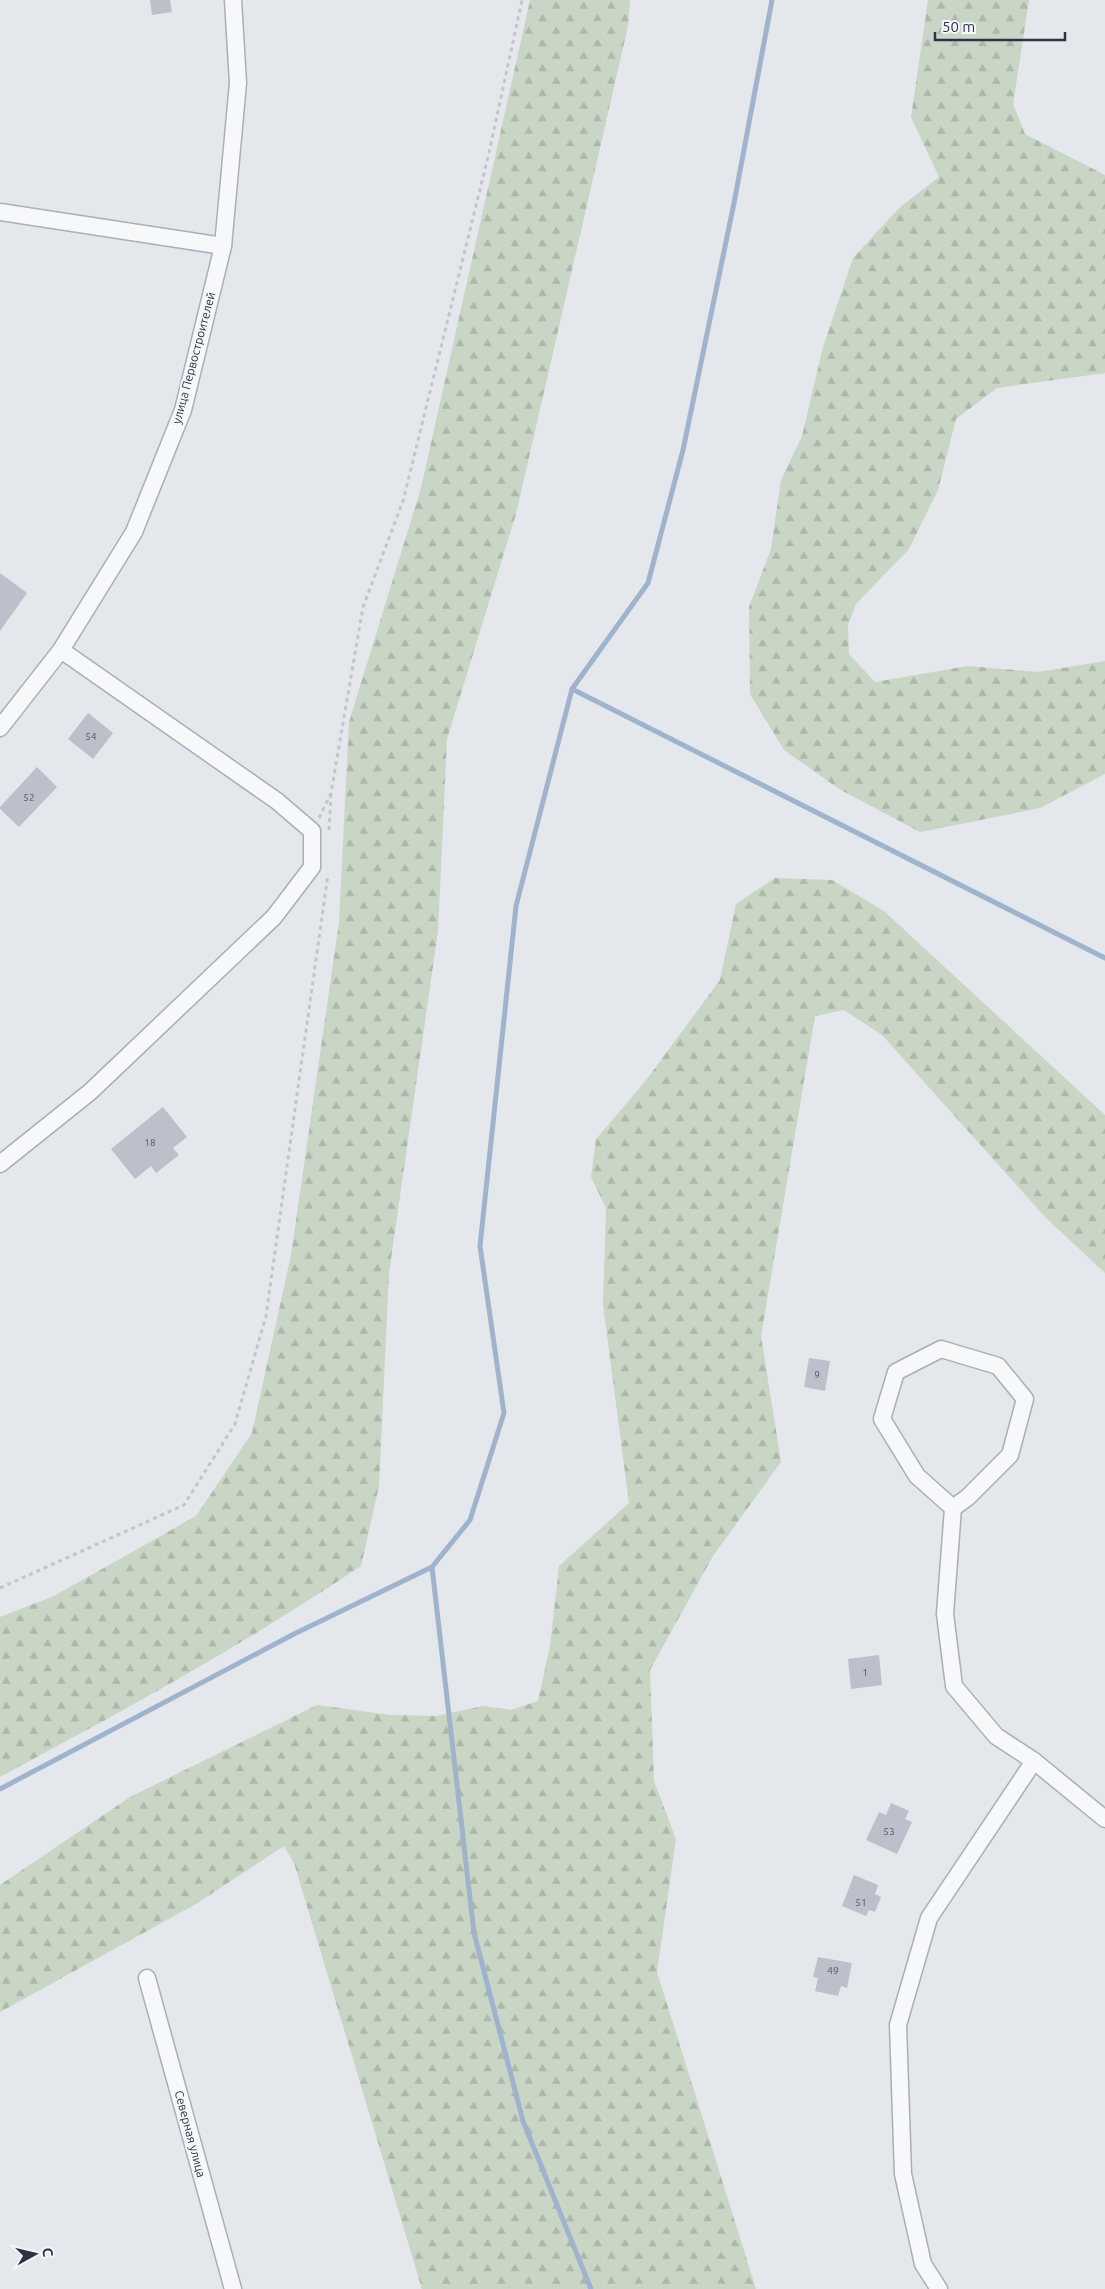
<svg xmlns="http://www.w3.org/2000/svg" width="1105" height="2289" viewBox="0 0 1105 2289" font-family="Ubuntu,sans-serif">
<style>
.forest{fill:url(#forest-firs)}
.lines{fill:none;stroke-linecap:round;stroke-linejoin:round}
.stream{stroke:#9fb4cc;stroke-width:5}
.building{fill:#bbc0ca}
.street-casing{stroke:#a9aeb7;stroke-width:19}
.path{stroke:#c2c5cb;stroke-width:3;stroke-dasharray:4 4;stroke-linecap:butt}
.street{stroke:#f7f8fa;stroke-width:16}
.labels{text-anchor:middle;stroke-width:4;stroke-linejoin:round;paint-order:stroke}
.number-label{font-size:10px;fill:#4f5766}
.street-label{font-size:12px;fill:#2b3445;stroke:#f4f6f9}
</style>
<defs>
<pattern id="forest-firs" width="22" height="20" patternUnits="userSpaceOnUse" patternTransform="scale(1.25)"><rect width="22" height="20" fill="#c9d6c5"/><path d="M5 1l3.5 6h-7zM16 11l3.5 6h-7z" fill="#adb8ab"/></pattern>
</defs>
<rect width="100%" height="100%" fill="#e4e7ec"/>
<g class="forest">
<path d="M530,0H630L628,26L516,514L447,739L438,931L389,1273L379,1486L361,1566C245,1644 123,1711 0,1777V1617L54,1596L196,1516L252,1433L291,1255L339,922L349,722L421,488Z"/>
<polygon points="928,0 1029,0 1013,104 1025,134 1105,175 1105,373 997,388 956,419 938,490 909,549 856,604 848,625 849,654 875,682 967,666 1038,672 1105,661 1105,774 1040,808 920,832 839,789 784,750 750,694 749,607 771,549 781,480 802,436 823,347 853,258 899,208 939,177 911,117"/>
<polygon points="775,878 832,880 884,911 1105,1115 1105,1273 1045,1217 882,1035 844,1010 815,1016 761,1336 781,1462 713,1556 650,1670 654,1781 676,1839 657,1972 756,2289 422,2289 294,1863 284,1846 196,1904 0,2012 0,1885 130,1797 317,1705 391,1715 436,1716 483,1706 511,1710 538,1701 550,1646 559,1566 629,1503 603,1305 606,1208 591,1177 596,1139 644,1083 720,980 736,904"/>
</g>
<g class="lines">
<g class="stream">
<polyline points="572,689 1105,958"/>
<polyline points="0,1789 294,1634 432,1567"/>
<polyline points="591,2289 523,2121 474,1933 432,1567 470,1520 504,1413 480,1246 516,906 572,689 648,583 683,450 734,203 772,0"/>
</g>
</g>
<g class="building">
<polygon points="150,0 170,0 172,12 152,15"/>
<polygon points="0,573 27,593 0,631"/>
<polygon points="88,713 113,733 93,759 68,739"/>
<polygon points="37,767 57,787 19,827 0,809 0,807"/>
<polygon points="163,1107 187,1137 173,1148 179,1155 156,1173 151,1166 135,1179 111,1149"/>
<polygon points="809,1358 830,1361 825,1391 804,1387"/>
<polygon points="879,1655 882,1685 851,1689 848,1659"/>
<polygon points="891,1803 909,1811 905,1819 912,1822 897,1854 866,1840 879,1812 886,1815"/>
<polygon points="854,1875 878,1885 875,1894 881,1897 875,1912 869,1910 866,1916 842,1906"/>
<polygon points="818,1957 852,1963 847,1988 841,1986 838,1996 815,1991 818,1978 813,1977"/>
</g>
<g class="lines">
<defs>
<g id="street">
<polyline points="0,212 223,246"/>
<polyline points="0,728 61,650 134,532 183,410 223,246 238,83 233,0"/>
<polyline points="0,1164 90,1092 274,917 312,867 312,831 277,801 61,650"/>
<polyline points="953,1508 917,1476 882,1419 896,1372 941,1349 998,1366 1025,1399 1010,1455 968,1497 953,1508 945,1614 954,1686 996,1736 1034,1761 1105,1819"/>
<polyline points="147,1978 233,2289"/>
<polyline points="939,2289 923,2264 903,2174 898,2025 929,1918 1034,1761"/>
</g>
</defs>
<use href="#street" class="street-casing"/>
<g class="path">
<polyline points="319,818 331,793 363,607 403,501 489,153 522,0"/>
<polyline points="329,830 331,793"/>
<polyline points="0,1588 184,1505 235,1424 266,1316 328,874"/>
</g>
<use href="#street" class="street"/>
</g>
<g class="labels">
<g class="number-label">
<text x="91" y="740">54</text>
<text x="29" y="801">52</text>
<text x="150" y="1146">18</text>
<text x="817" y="1378">9</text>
<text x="865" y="1676">1</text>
<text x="889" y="1835">53</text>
<text x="861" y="1906">51</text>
<text x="833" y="1974">49</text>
</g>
<g class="street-label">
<text transform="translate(194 358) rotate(-75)" y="4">улица Первостроителей</text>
<text transform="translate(190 2134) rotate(75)" y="4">Северная улица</text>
</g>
</g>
<g transform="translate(35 2254) rotate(82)" stroke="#f4f6f9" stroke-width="4" paint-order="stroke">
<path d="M0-4L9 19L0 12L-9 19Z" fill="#2b3445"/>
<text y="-8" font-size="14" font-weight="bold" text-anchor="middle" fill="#2b3445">С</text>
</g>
<path d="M935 32v8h130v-8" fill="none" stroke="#2b3445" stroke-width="2.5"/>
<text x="942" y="32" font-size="15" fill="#2b3445" stroke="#f4f6f9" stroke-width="4" paint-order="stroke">50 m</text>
</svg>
